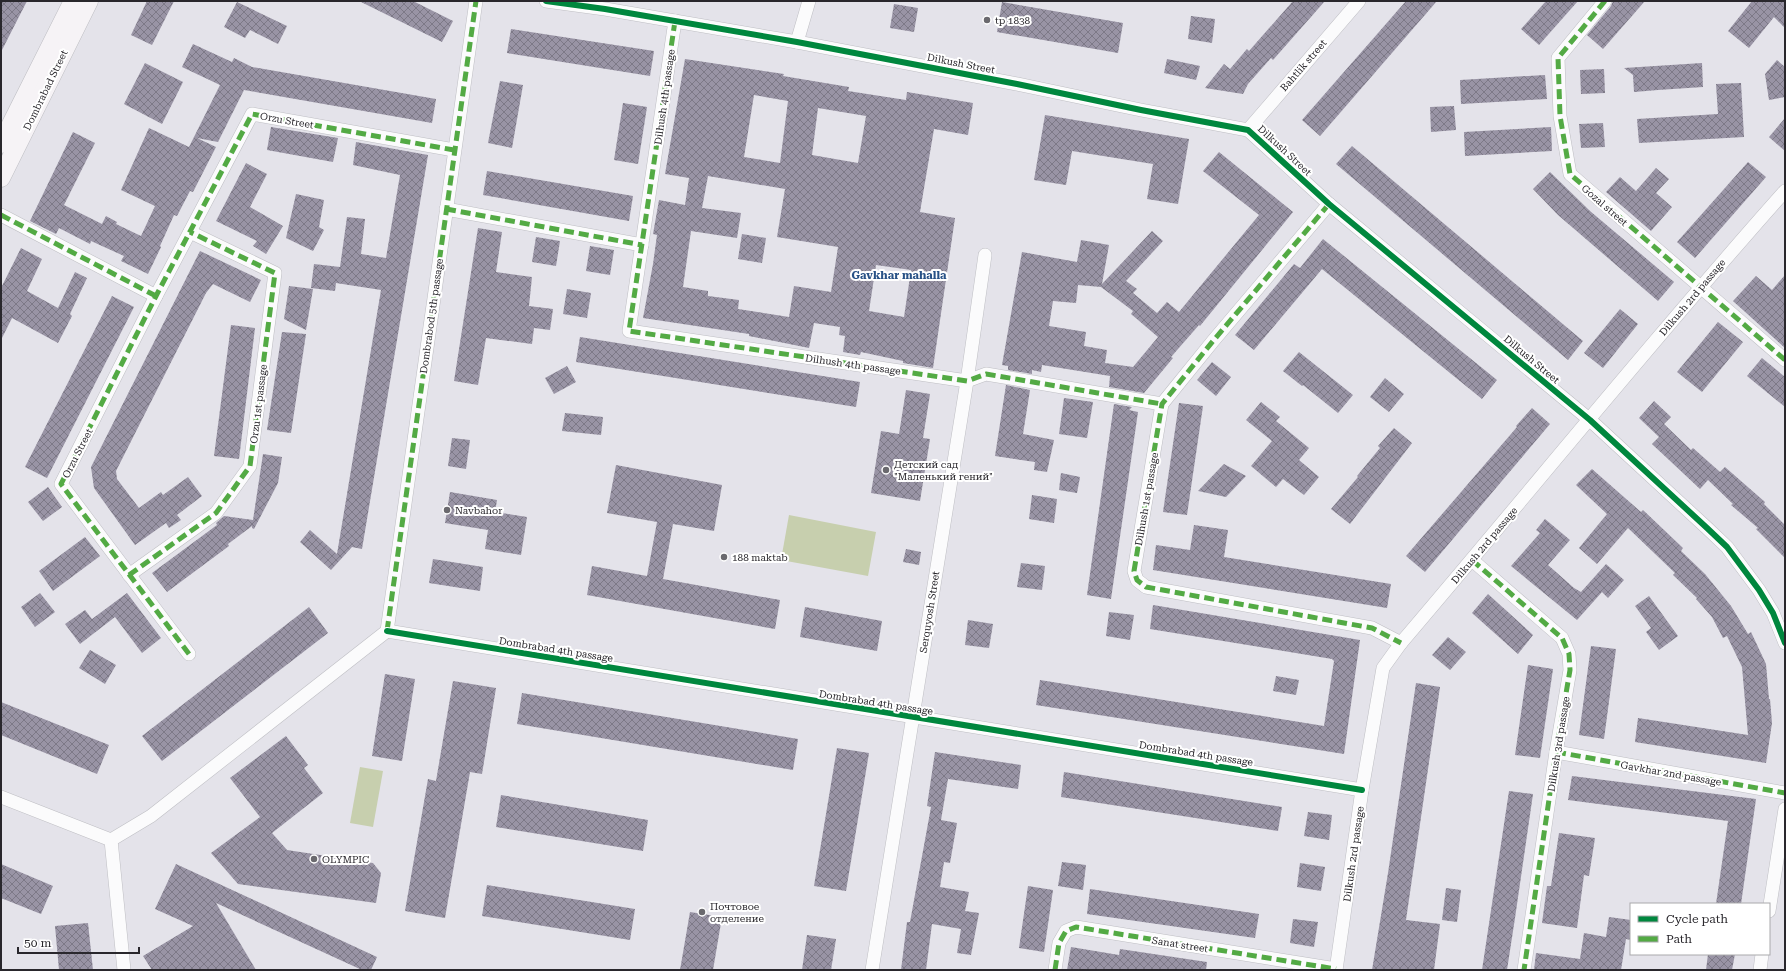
<svg xmlns="http://www.w3.org/2000/svg" width="1786" height="971" viewBox="0 0 1786 971" font-family="'Roboto Serif',serif">
<style>
.pitch{fill:#c7cfae}
.building{fill:url(#building-cross-hatch);fill-rule:evenodd}
.lines{fill:none;stroke-linecap:round;stroke-linejoin:round}
.street-casing{stroke:#bebec3;stroke-width:14}
.secondary-casing{stroke:#bebec3;stroke-width:19}
.street{stroke:#fbfbfc;stroke-width:13}
.secondary{stroke:#f6f3f6;stroke-width:18}
.quiet{stroke:#53aa44;stroke-width:5;stroke-dasharray:10 5;stroke-linecap:butt}
.cycleway-casing{stroke:#fff;stroke-width:8}
.cycleway{stroke:#00873e;stroke-width:6}
.poi-dot{fill:#6a696e;stroke:#fff;stroke-width:1.5}
.labels{text-anchor:middle;stroke-width:4;stroke-linejoin:round;paint-order:stroke}
.poi-label{font-size:10px;fill:#29272c;stroke:#fff;text-anchor:start}
.street-label{font-size:10px;fill:#29272c;stroke:#fff}
.neighbourhood-label{font-size:11px;font-weight:bold;fill:#285186;stroke:#fff}
</style>
<defs>
<pattern id="building-cross-hatch" width="8" height="8" patternUnits="userSpaceOnUse"><rect width="8" height="8" fill="#9994a5"/><path d="M0 0l8 8M0 8l8-8" fill="none" stroke="#7d7987"/></pattern>
</defs>
<rect width="100%" height="100%" fill="#e4e3ea"/>
<g class="pitch">
<polygon points="789,515 876,532 868,576 781,560"/>
<polygon points="360,767 383,771 373,827 350,823"/>
</g>
<g class="building">
<polygon points="1,1 27,1 1,52"/>
<polygon points="147,1 174,1 152,45 131,35"/>
<polygon points="359,1 413,1 453,21 442,42"/>
<polygon points="1293,1 1325,1 1273,60 1271,58 1248,84 1243,94 1205,88 1224,64 1230,69 1247,49 1249,51"/>
<polygon points="1406,1 1437,1 1320,136 1302,120"/>
<polygon points="1546,1 1578,1 1539,45 1521,29"/>
<polygon points="1613,1 1645,1 1603,49 1587,35 1611,6"/>
<polygon points="1752,1 1785,1 1785,28 1774,17 1749,48 1728,31"/>
<polygon points="237,2 287,26 278,44 250,30 245,38 224,27"/>
<polygon points="1002,2 1123,23 1118,53 997,32"/>
<polygon points="894,4 918,8 914,32 890,28"/>
<polygon points="1191,16 1215,19 1212,43 1188,39"/>
<polygon points="511,29 654,51 650,76 507,53"/>
<polygon points="193,44 232,62 234,58 252,67 436,99 432,123 244,90 218,142 197,138 216,147 193,192 190,191 177,216 174,215 160,246 161,247 148,274 121,261 124,256 91,241 90,244 59,228 56,234 30,221 73,132 95,143 64,205 102,224 106,216 117,222 116,224 141,236 155,206 121,190 149,128 189,147 220,85 182,67"/>
<path d="M685,59L784,74L783,76L849,87L848,91L906,100L907,92L973,103L968,135L934,129L920,212L955,218L933,368L903,363V361L861,352L860,355L843,352L845,336L839,335L840,327L814,323L809,348L749,336V334L643,318L653,264L657,235L653,234L659,200L685,205L689,178L665,174ZM754,95L788,101L780,163L744,157ZM818,108L866,116L858,163L812,155ZM708,176L785,189L777,237L838,247L831,292L794,286L789,317L738,309L739,300L708,296V291L683,287L691,231L737,238L741,213L702,208ZM876,265L911,270L904,317L869,311Z"/>
<polygon points="1167,59 1200,66 1196,80 1164,73"/>
<polygon points="1777,60 1785,67 1785,97 1769,100 1765,74"/>
<polygon points="145,63 183,82 162,124 124,104"/>
<polygon points="1702,63 1703,87 1658,90 1634,92 1633,75 1624,68"/>
<polygon points="1604,69 1605,93 1581,94 1580,70"/>
<polygon points="1545,75 1547,99 1461,104 1460,80"/>
<polygon points="500,81 523,85 512,148 488,143"/>
<polygon points="1741,83 1744,137 1639,143 1637,119 1718,114 1716,84"/>
<polygon points="623,103 647,107 638,164 614,160"/>
<polygon points="1454,106 1456,130 1431,132 1430,107"/>
<polygon points="1045,115 1189,139 1178,204 1147,199 1153,164 1072,151 1066,185 1034,180"/>
<polygon points="1785,118 1785,151 1769,137"/>
<polygon points="1603,123 1605,147 1581,148 1579,124"/>
<polygon points="271,127 338,138 333,162 267,150"/>
<polygon points="1551,127 1552,151 1465,156 1464,132"/>
<polygon points="356,142 428,155 362,549 352,547 331,570 300,542 310,530 337,554 381,290 336,283 335,291 311,288 314,264 340,267 347,217 365,219 361,254 386,258 400,175 353,165"/>
<polygon points="1352,146 1583,341 1568,360 1336,164"/>
<path d="M1219,152L1293,212L1200,326L1199,325L1171,357L1173,358L1144,393L1109,387L1110,376L1042,365L1041,372L1032,370V374L1008,370V366L1002,365L1022,252L1077,262L1081,240L1109,245L1102,284L1152,231L1163,241L1126,281L1137,289L1133,293L1157,313L1167,302L1179,312L1259,215L1203,171ZM1078,285L1101,287L1133,311L1131,314L1158,337L1133,367L1105,363L1107,350L1084,346L1086,332L1049,326L1053,301L1076,303Z"/>
<polygon points="1748,162 1766,177 1695,258 1677,242"/>
<polygon points="246,163 267,174 250,207 283,226 266,254 253,246 257,241 216,221"/>
<polygon points="1656,168 1669,179 1656,193 1672,207 1651,231 1606,192 1620,177 1636,191"/>
<polygon points="487,171 633,196 629,221 483,195"/>
<polygon points="1550,172 1590,211 1674,282 1658,301 1558,215 1533,189"/>
<polygon points="296,194 324,200 319,227 324,230 313,251 286,238"/>
<polygon points="478,228 502,232 496,272 532,277 529,306 553,309 550,330 534,328 532,344 486,338 478,385 454,381"/>
<polygon points="742,234 766,238 762,263 738,259"/>
<polygon points="536,237 560,241 556,266 532,262"/>
<polygon points="1323,239 1497,380 1482,399 1322,269 1254,350 1235,335 1294,264 1300,268"/>
<polygon points="590,246 614,250 610,275 586,271"/>
<polygon points="21,248 42,259 27,291 58,308 75,272 87,278 70,314 72,316 58,343 12,318 1,340 1,288"/>
<polygon points="200,251 261,280 250,302 213,284 206,293 116,471 117,479 139,508 161,492 163,495 188,477 202,496 177,515 181,520 169,528 166,523 135,545 94,488 91,467"/>
<polygon points="1785,275 1785,348 1733,301 1756,276 1772,290"/>
<polygon points="289,286 313,289 306,330 284,319"/>
<polygon points="567,289 591,293 587,318 563,314"/>
<polygon points="112,296 134,307 47,478 25,467"/>
<polygon points="1620,309 1638,324 1603,368 1584,353"/>
<polygon points="1718,322 1743,342 1702,392 1677,372"/>
<polygon points="231,325 255,328 239,459 214,456"/>
<polygon points="282,332 306,334 291,433 267,430"/>
<polygon points="580,337 860,382 856,407 576,362"/>
<polygon points="1299,352 1353,395 1338,413 1303,385 1302,386 1283,371"/>
<polygon points="1762,358 1785,377 1785,407 1747,376"/>
<polygon points="1212,362 1231,377 1216,396 1197,380"/>
<polygon points="567,366 576,382 554,394 545,378"/>
<polygon points="1385,378 1404,394 1389,412 1370,397"/>
<polygon points="1006,385 1030,390 1023,434 1054,440 1047,472 1034,470 1035,462 995,456"/>
<polygon points="906,390 930,394 923,438 930,439 920,501 871,493 881,431 899,434"/>
<polygon points="1064,398 1093,402 1087,438 1059,434"/>
<polygon points="1654,401 1671,417 1664,424 1691,450 1693,448 1720,472 1725,467 1765,502 1764,504 1785,525 1785,558 1756,529 1758,528 1731,505 1733,504 1708,480 1700,489 1652,444 1659,437 1639,418"/>
<polygon points="1261,402 1280,417 1276,421 1309,448 1299,460 1319,477 1304,495 1283,479 1276,487 1251,466 1272,441 1246,420"/>
<polygon points="1179,403 1203,406 1187,515 1163,512"/>
<polygon points="1114,404 1132,407 1129,410 1138,412 1111,599 1087,595"/>
<polygon points="1532,408 1550,424 1425,572 1406,556 1517,427 1516,426"/>
<polygon points="565,413 603,417 601,435 562,431"/>
<polygon points="1394,428 1412,443 1350,524 1331,509 1358,477 1357,476 1380,448 1378,446"/>
<polygon points="452,438 470,440 466,469 448,466"/>
<polygon points="263,454 282,457 278,483 254,529 252,528 252,526 228,544 229,546 167,592 152,573 217,525 216,523 224,516 253,520"/>
<polygon points="1224,464 1246,476 1226,497 1198,491"/>
<polygon points="616,465 722,485 714,531 673,524 663,579 780,600 775,629 587,595 592,566 647,576 657,522 607,513"/>
<polygon points="1592,469 1641,512 1643,510 1683,548 1681,551 1705,574 1731,606 1748,634 1751,632 1766,664 1769,699 1770,699 1772,723 1766,763 1635,742 1638,718 1748,735 1742,667 1727,636 1723,638 1712,617 1696,599 1697,598 1673,575 1675,573 1628,528 1597,564 1579,548 1607,514 1576,485"/>
<polygon points="1061,473 1080,477 1077,493 1059,490"/>
<polygon points="48,487 62,507 43,521 28,502"/>
<polygon points="450,492 497,500 495,512 527,517 521,555 485,549 488,530 445,523"/>
<polygon points="1032,495 1057,499 1054,523 1029,519"/>
<polygon points="1545,519 1570,540 1548,565 1574,588 1581,592 1606,564 1624,580 1608,598 1602,592 1577,620 1511,566 1540,533 1536,530"/>
<polygon points="1194,525 1228,530 1224,557 1391,584 1387,608 1153,570 1156,545 1190,550"/>
<polygon points="85,537 100,556 53,591 39,571"/>
<polygon points="906,549 921,552 919,565 903,562"/>
<polygon points="433,559 483,567 480,591 429,583"/>
<polygon points="1021,563 1045,566 1042,590 1017,587"/>
<polygon points="40,593 55,612 35,627 21,607"/>
<polygon points="127,593 161,638 142,653 115,617 80,644 65,624 85,610 92,619"/>
<polygon points="1488,594 1533,635 1518,654 1472,613"/>
<polygon points="1649,596 1678,636 1659,650 1646,632 1651,628 1635,606"/>
<polygon points="1153,605 1360,640 1344,754 1036,705 1040,680 1324,726 1334,661 1332,659 1150,629"/>
<polygon points="309,607 328,633 162,761 142,736"/>
<polygon points="805,607 882,621 877,651 800,637"/>
<polygon points="1109,612 1134,615 1130,640 1106,636"/>
<polygon points="968,620 993,624 989,648 965,645"/>
<polygon points="1448,637 1466,652 1450,670 1432,655"/>
<polygon points="1591,646 1616,649 1604,739 1579,735"/>
<polygon points="90,650 116,665 105,684 79,668"/>
<polygon points="1528,665 1553,669 1540,758 1515,755"/>
<polygon points="385,674 415,679 402,761 372,756"/>
<polygon points="1276,676 1299,680 1296,695 1273,691"/>
<polygon points="453,681 496,688 482,774 470,772 445,918 405,911 428,779 436,781"/>
<polygon points="1416,683 1440,687 1406,920 1440,924 1434,970 1372,970 1388,873"/>
<polygon points="522,693 798,739 793,770 517,724"/>
<polygon points="1,702 109,745 97,774 1,735"/>
<polygon points="286,736 308,765 304,768 323,793 272,833 287,850 373,863 381,873 376,903 238,884 211,853 260,817 230,778"/>
<polygon points="837,748 869,753 846,891 814,886"/>
<polygon points="935,752 1021,765 1018,789 948,779 941,820 957,823 950,863 944,862 940,887 969,892 965,911 979,913 971,955 957,953 961,929 932,924 926,970 901,970 907,922 910,922 931,807 927,806"/>
<polygon points="1064,772 1282,807 1278,831 1061,797"/>
<polygon points="1572,776 1756,799 1741,904 1716,904 1728,821 1568,800"/>
<polygon points="1509,791 1533,794 1515,918 1507,970 1482,970"/>
<polygon points="501,795 648,820 643,851 496,827"/>
<polygon points="1308,812 1332,815 1329,840 1304,836"/>
<polygon points="1559,833 1595,838 1589,876 1584,875 1577,928 1542,923 1547,886 1551,886"/>
<polygon points="1062,862 1086,865 1083,890 1058,886"/>
<polygon points="1300,863 1325,867 1321,891 1297,887"/>
<polygon points="1,864 53,886 41,914 1,898"/>
<polygon points="176,864 377,957 371,970 362,970 216,903 256,970 152,970 143,956 193,926 155,909"/>
<polygon points="487,885 635,909 630,940 482,916"/>
<polygon points="1028,886 1053,890 1044,952 1019,948"/>
<polygon points="1446,888 1461,890 1457,922 1442,920"/>
<polygon points="1090,889 1259,914 1255,938 1087,914"/>
<polygon points="690,912 722,917 713,970 680,970"/>
<polygon points="1609,917 1631,920 1631,940 1626,939 1621,970 1600,969 1600,970 1534,970 1536,953 1580,959 1584,933 1606,937"/>
<polygon points="1293,919 1318,922 1314,947 1290,943"/>
<polygon points="88,923 93,970 59,970 55,926"/>
<polygon points="807,935 836,939 831,970 802,970"/>
<polygon points="1071,947 1119,955 1120,949 1207,962 1206,970 1067,970"/>
<polygon points="1708,954 1735,954 1732,970 1706,970"/>
</g>
<g class="lines">
<defs>
<g id="street">
<polyline points="546,1 605,9 797,42 1017,84 1141,110 1248,130 1329,204 1590,420 1707,528 1727,547 1759,590 1773,613 1785,643"/>
<polyline points="1605,1 1558,58 1560,116 1570,174 1785,360"/>
<polyline points="675,21 629,331 967,381 986,374 1162,404"/>
<polyline points="797,42 809,1"/>
<polyline points="1248,130 1359,1"/>
<polyline points="1329,204 1213,341 1162,404 1134,571 1137,580 1146,587 1372,628 1401,643"/>
<polyline points="446,209 642,245"/>
<polyline points="1,215 156,296"/>
<polyline points="1472,560 1562,638 1569,654 1570,670 1556,752 1524,970"/>
<polyline points="129,575 216,513 250,466 275,273 190,232"/>
<polyline points="387,631 1362,790"/>
<polyline points="387,631 476,1"/>
<polyline points="189,654 61,484 156,296 252,114 454,150"/>
<polyline points="1556,752 1785,793"/>
<polyline points="1,797 111,840"/>
<polyline points="111,840 151,816 387,631"/>
<polyline points="111,840 124,970"/>
<polyline points="1769,911 1785,809"/>
<polyline points="872,970 967,381 985,255"/>
<polyline points="1055,970 1059,943 1066,931 1076,927 1336,969"/>
<path d="M1336,970L1362,790L1383,668L1401,643C1529,493 1653,339 1785,191"/>
<polyline points="1760,970 1762,954"/>
</g>
<g id="secondary">
<polyline points="1,144 73,1"/>
<polyline points="1,178 89,1"/>
</g>
</defs>
<use href="#street" class="street-casing"/>
<use href="#secondary" class="secondary-casing"/>
<use href="#street" class="street"/>
<use href="#secondary" class="secondary"/>
<g class="quiet">
<polyline points="1605,1 1558,58 1560,116 1570,174 1785,360"/>
<polyline points="675,21 629,331 967,381 986,374 1162,404"/>
<polyline points="1329,204 1213,341 1162,404 1134,571 1137,580 1146,587 1372,628 1401,643"/>
<polyline points="446,209 642,245"/>
<polyline points="1,215 156,296"/>
<polyline points="1472,560 1562,638 1569,654 1570,670 1556,752 1524,970"/>
<polyline points="129,575 216,513 250,466 275,273 190,232"/>
<polyline points="387,631 476,1"/>
<polyline points="189,654 61,484 156,296 252,114 454,150"/>
<polyline points="1556,752 1785,793"/>
<polyline points="1055,970 1059,943 1066,931 1076,927 1336,969"/>
</g>
<defs>
<g id="cycleway">
<polyline points="546,1 605,9 797,42 1017,84 1141,110 1248,130 1329,204 1590,420 1707,528 1727,547 1759,590 1773,613 1785,643"/>
<polyline points="387,631 1362,790"/>
</g>
</defs>
<use href="#cycleway" class="cycleway-casing"/>
<use href="#cycleway" class="cycleway"/>
</g>
<g class="poi-dot">
<circle cx="987" cy="20" r="4"/>
<circle cx="886" cy="470" r="4"/>
<circle cx="447" cy="510" r="4"/>
<circle cx="724" cy="557" r="4"/>
<circle cx="314" cy="859" r="4"/>
<circle cx="702" cy="912" r="4"/>
</g>
<g class="labels">
<g class="poi-label">
<text x="995" y="24">tp 1838</text>
<text x="894" y="468">Детский сад<tspan x="894" dy="12">"Маленький гений"</tspan></text>
<text x="455" y="514">Navbahor</text>
<text x="732" y="561">188 maktab</text>
<text x="322" y="863">OLYMPIC</text>
<text x="710" y="910">Почтовое<tspan x="710" dy="12">отделение</tspan></text>
</g>
<g class="street-label">
<text transform="translate(961 63) rotate(11)" y="4">Dilkush Street</text>
<text transform="translate(1303 65) rotate(-49)" y="4">Bahtlik street</text>
<text transform="translate(45 90) rotate(-64)" y="4">Dombrabad Street</text>
<text transform="translate(664 97) rotate(-82)" y="4">Dilhush 4th passage</text>
<text transform="translate(287 120) rotate(10)" y="4">Orzu Street</text>
<text transform="translate(1285 150) rotate(43)" y="4">Dilkush Street</text>
<text transform="translate(1605 205) rotate(41)" y="4">Gozal street</text>
<text transform="translate(1692 297) rotate(-50)" y="4">Dilkush 2rd passage</text>
<text transform="translate(431 316) rotate(-82)" y="4">Dombrabod 5th passage</text>
<text transform="translate(1532 359) rotate(40)" y="4">Dilkush Street</text>
<text transform="translate(853 364) rotate(8)" y="4">Dilhush 4th passage</text>
<text transform="translate(258 404) rotate(-83)" y="4">Orzu 1st passage</text>
<text transform="translate(77 453) rotate(-63)" y="4">Orzu Street</text>
<text transform="translate(1146 499) rotate(-80)" y="4">Dilhush 1st passage</text>
<text transform="translate(1484 545) rotate(-50)" y="4">Dilkush 2rd passage</text>
<text transform="translate(929 612) rotate(-81)" y="4">Serquyosh Street</text>
<text transform="translate(556 649) rotate(9)" y="4">Dombrabad 4th passage</text>
<text transform="translate(876 702) rotate(9)" y="4">Dombrabad 4th passage</text>
<text transform="translate(1558 744) rotate(-81)" y="4">Dilkush 3rd passage</text>
<text transform="translate(1196 753) rotate(9)" y="4">Dombrabad 4th passage</text>
<text transform="translate(1671 773) rotate(10)" y="4">Gavkhar 2nd passage</text>
<text transform="translate(1353 854) rotate(-82)" y="4">Dilkush 2rd passage</text>
<text transform="translate(1180 944) rotate(9)" y="4">Sanat street</text>
</g>
<g class="neighbourhood-label">
<text x="899" y="279">Gavkhar mahalla</text>
</g>
</g>
<rect width="1786" height="971" fill="none" stroke="#29272c" stroke-width="4"/>
<rect x="1630" y="903" width="140" height="52" fill="#ffffff" stroke="#a9a9ab"/>
<rect x="1638" y="916" width="20" height="6" fill="#00873e" stroke="#a9a9ab"/>
<text x="1666" y="923" font-size="12" fill="#29272c">Cycle path</text>
<rect x="1638" y="936" width="20" height="6" fill="#53aa44" stroke="#a9a9ab"/>
<text x="1666" y="943" font-size="12" fill="#29272c">Path</text>
<path d="M18 947v6h121v-6" fill="none" stroke="#29272c" stroke-width="2"/>
<text x="24" y="947" font-size="12" fill="#29272c" stroke="#ffffff" stroke-width="3" paint-order="stroke">50 m</text>
</svg>
